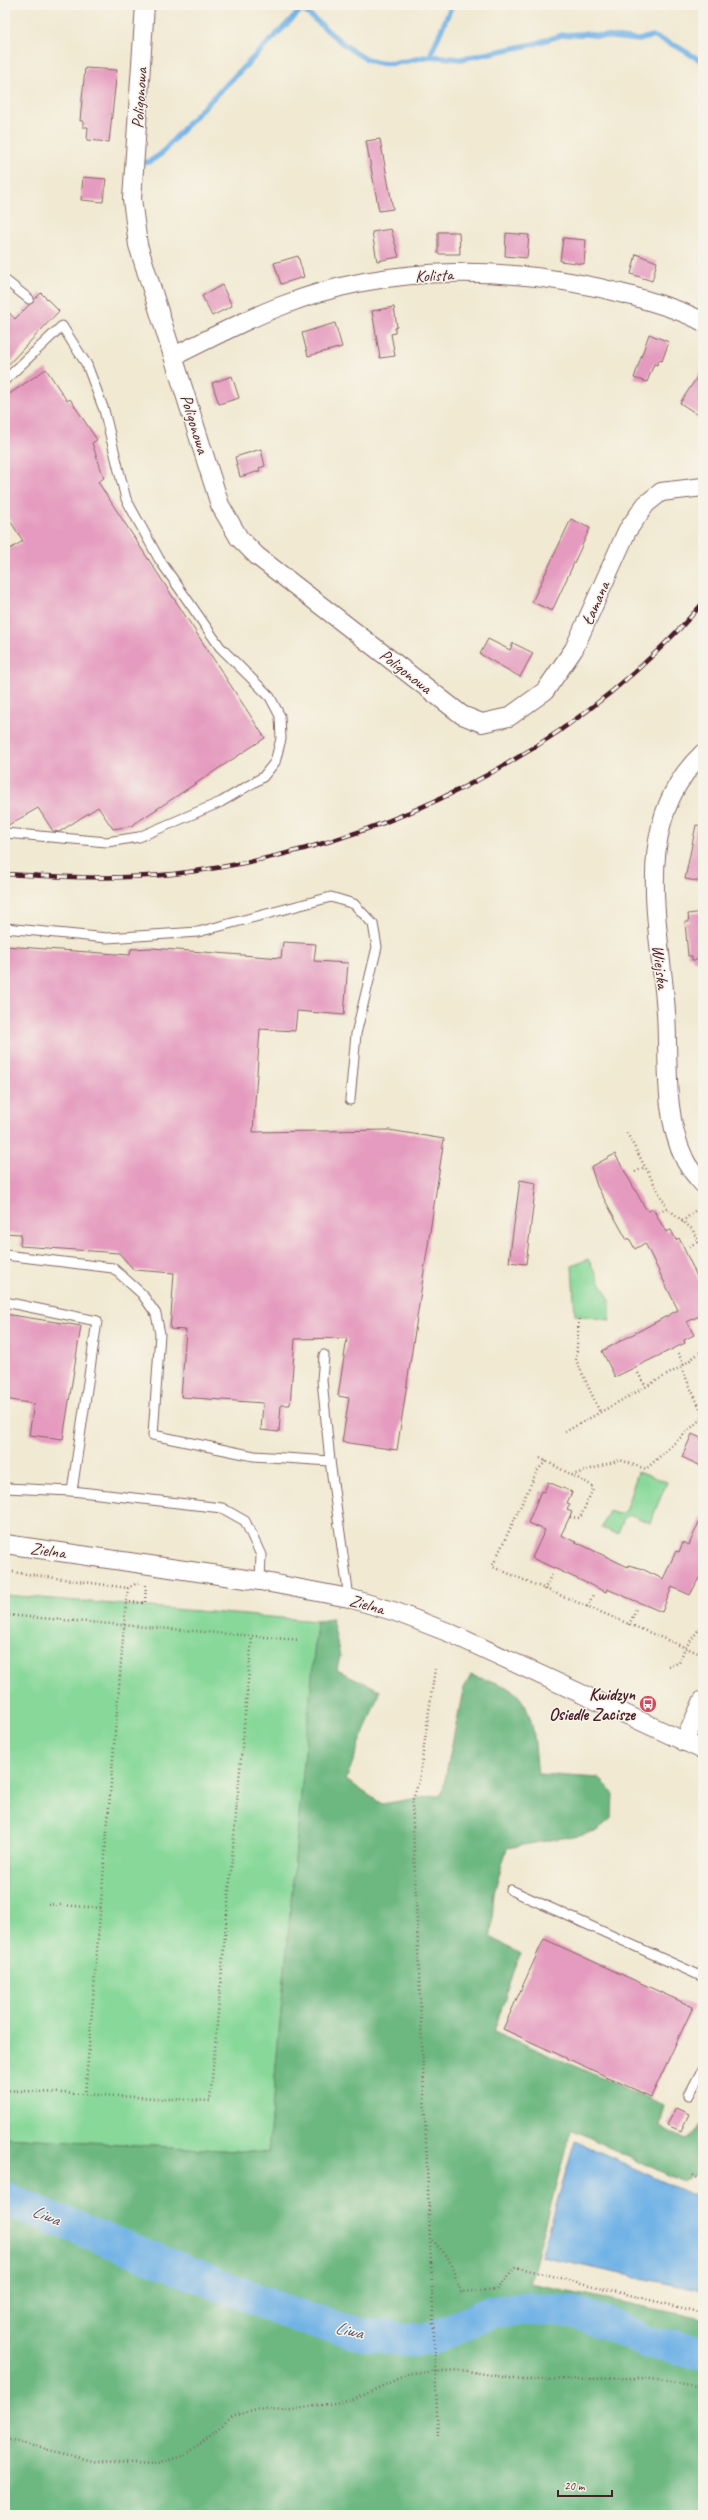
<svg xmlns="http://www.w3.org/2000/svg" width="708" height="2520" viewBox="0 0 708 2520" font-family="Caveat,sans-serif">
<style>
.green{fill:#87d899;stroke:#687c62}
.forest{fill:#6db881;stroke:#5c6c56}
.water{fill:#72b3e6;stroke:#5e6988}
.lines{fill:none;stroke-linecap:round;stroke-linejoin:round}
.stream{stroke:#72b3e6;stroke-width:5.5}
.river{stroke:#72b3e6;stroke-width:33}
.building{fill:#e59bbf}
.service-casing{stroke:#846665;stroke-width:11}
.minor-casing{stroke:#846665;stroke-width:20}
.path{stroke:#846665;stroke-width:2.5;stroke-dasharray:1 3;stroke-linecap:butt}
.service{stroke:#fff;stroke-width:9}
.minor{stroke:#fff;stroke-width:18}
.rail-casing{stroke:#4a1f2b;stroke-width:4.5}
.rail{stroke:#f7f3e8;stroke-width:3;stroke-dasharray:9;stroke-linecap:butt}
.path-bridge{stroke:#846665;stroke-width:2.5;stroke-dasharray:1 3;stroke-linecap:butt}
.labels{text-anchor:middle;stroke-width:3;stroke-linejoin:round;paint-order:stroke}
.street-label{font-size:17px;fill:#4a1f2b;stroke:#f7f3e8}
.poi-label{font-size:17px;font-weight:bold;fill:#4a1f2b;stroke:#f7f3e8;text-anchor:end}
.water-label{font-size:18px;font-style:italic;fill:#58536c;stroke:#f7f3e8}
</style>
<rect width="100%" height="100%" fill="#f7f3e8"/>
<filter id="ink" filterUnits="userSpaceOnUse"><feTurbulence type="fractalNoise" baseFrequency=".025" numOctaves="2"/><feDisplacementMap in="SourceGraphic" scale="8" xChannelSelector="R" yChannelSelector="G"/><feConvolveMatrix kernelMatrix="1 2 1 2 8 2 1 2 1" color-interpolation-filters="sRGB"/></filter>
<filter id="wash" filterUnits="userSpaceOnUse"><feTurbulence type="fractalNoise" baseFrequency=".012" numOctaves="4" result="noise"/><feDisplacementMap in="SourceGraphic" scale="16" xChannelSelector="R" yChannelSelector="G"/><feGaussianBlur stdDeviation="0.9" result="paint"/><feColorMatrix in="noise" values="0 0 0 0 0 0 0 0 0 0 0 0 0 0 0 0 0 1.4 0 .05"/><feComposite in="paint" operator="in"/></filter>
<g filter="url(#wash)">
<rect width="100%" height="100%" fill="#f1e9d2"/>
<g class="green">
<polygon points="588,1259 610,1300 610,1320 575,1315 572,1266"/>
<polygon points="638,1472 667,1482 650,1523 631,1515 624,1518 618,1534 601,1528 609,1511 618,1514 625,1511"/>
<polygon points="5,1595 317,1621 268,2153 5,2137"/>
</g>
<path class="forest" d="M332,1619L340,1656L337,1670L380,1690L346,1780L382,1804L442,1794L463,1690L471,1675C482,1679 504,1684 512,1690C537,1709 534,1747 538,1774L599,1778L613,1792L612,1818L595,1832L507,1848L494,1892L491,1937L520,1954L494,2031L664,2105L659,2126L686,2140L703,2122V2172L683,2182L571,2129L530,2283L703,2319V2515H5V2137L268,2153L317,1621Z"/>
<polygon class="water" points="575,2141 703,2200 703,2214 700,2218 703,2220 703,2275 698,2290 541,2257"/>
<g class="lines">
<g class="stream">
<path d="M303,10C325,26 350,55 375,62C391,67 414,59 430,56L452,5"/>
<polyline points="430,56 461,59 534,44 562,35 585,34 639,40 652,36 678,47 703,62"/>
<polyline points="144,162 149,162 161,154 193,118 306,5"/>
</g>
<polyline class="river" points="5,2199 307,2320 360,2334 406,2340 431,2339 494,2311 525,2309 574,2312 609,2324 646,2342 703,2353"/>
</g>
<g id="blocks">
<g class="building">
<polygon points="85,68 117,70 109,142 87,140 88,127 83,127 83,121 80,121"/>
<polygon points="380,139 393,209 379,211 366,141"/>
<polygon points="83,177 106,179 103,202 81,200"/>
<polygon points="391,229 399,257 377,261 372,232"/>
<polygon points="438,232 459,232 460,254 438,254"/>
<polygon points="506,233 529,235 527,258 505,256"/>
<polygon points="563,238 586,240 584,264 560,261"/>
<polygon points="636,254 657,262 652,281 631,274"/>
<polygon points="298,256 304,277 281,284 274,263"/>
<polygon points="222,285 232,306 212,316 202,296"/>
<polygon points="41,293 59,311 5,368 5,308 15,319"/>
<polygon points="394,307 397,327 395,328 395,333 391,334 395,356 380,358 372,311"/>
<polygon points="335,323 342,347 308,356 302,333"/>
<polygon points="649,334 669,342 662,361 659,360 657,365 654,364 647,382 634,378"/>
<polygon points="703,368 703,418 680,403"/>
<polygon points="46,369 67,401 70,399 97,440 92,443 104,478 98,482 265,738 131,826 113,829 98,807 59,832 53,831 38,808 5,827 5,552 23,541 5,513 5,397"/>
<polygon points="232,376 239,398 219,404 212,383"/>
<polygon points="261,449 265,466 259,468 260,471 240,477 235,457"/>
<polygon points="571,519 590,528 552,611 532,602"/>
<polygon points="488,639 510,650 513,643 533,653 520,677 480,654"/>
<polygon points="696,825 703,826 703,882 685,879"/>
<polygon points="703,912 703,960 692,960 692,956 688,956 685,922 689,922 688,914"/>
<polygon points="283,942 316,944 314,961 348,963 344,1015 297,1011 295,1031 260,1029 253,1132 389,1130 444,1139 397,1450 342,1442 349,1398 338,1396 347,1338 295,1339 290,1405 281,1405 279,1432 261,1430 263,1403 181,1397 186,1330 170,1329 174,1273 134,1270 119,1253 20,1246 21,1234 5,1233 5,946 130,955 131,949 151,948 281,958"/>
<polygon points="615,1154 644,1206 648,1211 653,1209 666,1232 671,1230 676,1240 679,1238 703,1289 703,1314 687,1322 694,1335 684,1340 685,1343 615,1377 602,1351 678,1310 645,1243 635,1249 629,1238 627,1240 597,1186 591,1167"/>
<polygon points="520,1180 536,1183 526,1264 509,1262"/>
<polygon points="5,1314 81,1326 63,1439 29,1435 34,1404 5,1399"/>
<polygon points="692,1434 703,1439 703,1467 682,1457"/>
<polygon points="548,1482 572,1492 567,1503 570,1504 567,1510 572,1512 561,1535 628,1567 628,1565 640,1568 663,1579 676,1551 679,1552 683,1542 689,1545 703,1513 703,1580 699,1578 690,1595 672,1587 662,1612 607,1589 606,1592 532,1558 545,1530 528,1523 541,1491 544,1492"/>
<polygon points="544,1939 693,2007 651,2097 503,2029"/>
<polygon points="676,2108 689,2114 681,2131 667,2125"/>
</g>
</g>
</g>
<g filter="url(#ink)">
<use href="#blocks" fill-opacity="0" stroke="#846665" stroke-width="1"/>
<g class="lines">
<defs>
<g id="service">
<polyline points="5,280 29,299"/>
<polyline points="5,380 62,326 87,365 104,410 126,499 159,559 220,647 270,697 280,716 281,739 275,762 263,777 221,802 139,837 107,842 5,833"/>
<polyline points="5,928 107,938 198,932 331,897 354,904 373,924 377,947 356,1034 350,1100"/>
<polyline points="5,1255 113,1268 142,1294 156,1314 160,1334 153,1435 254,1456 330,1461 349,1598"/>
<polyline points="5,1302 97,1321 72,1491 222,1508 245,1521 261,1555 260,1581"/>
<polyline points="324,1355 322,1380 330,1461"/>
<polyline points="5,1488 72,1491"/>
<polyline points="511,1890 703,1977"/>
<polyline points="689,2095 703,2068"/>
</g>
<g id="minor">
<polyline points="145,5 132,199 138,245 220,505 239,538 257,556 462,715 482,723 509,717 545,691 574,649 627,531 646,504 661,492 703,487"/>
<path d="M174,356C209,339 244,320 281,306C391,262 519,265 632,296C655,303 682,310 703,322"/>
<path d="M703,753C630,822 660,925 666,1012C669,1059 663,1114 684,1158C688,1168 696,1176 703,1184"/>
<polyline points="5,1544 260,1581 349,1598 396,1612 450,1633 703,1750"/>
<polyline points="684,1742 703,1700"/>
</g>
</defs>
<use href="#service" class="service-casing"/>
<use href="#minor" class="minor-casing"/>
<g class="path">
<polyline points="627,1133 667,1208 692,1229 703,1250"/>
<polyline points="635,1172 645,1167"/>
<polyline points="655,1213 667,1208"/>
<polyline points="682,1222 703,1204"/>
<polyline points="689,1246 698,1242"/>
<polyline points="579,1319 576,1360 600,1412"/>
<polyline points="703,1350 681,1367 703,1415"/>
<polyline points="678,1353 684,1365"/>
<polyline points="638,1373 646,1387"/>
<polyline points="565,1432 681,1367"/>
<polyline points="540,1458 572,1475 620,1460 646,1469 703,1417"/>
<polyline points="546,1461 537,1471 493,1565 493,1567 703,1655"/>
<polyline points="570,1517 580,1518 593,1489 591,1485 572,1475"/>
<polyline points="5,1571 128,1588"/>
<polyline points="544,1590 552,1574"/>
<polyline points="126,1602 145,1603 146,1583"/>
<polyline points="587,1607 594,1593"/>
<polyline points="5,1615 300,1640"/>
<polyline points="629,1625 636,1609"/>
<polyline points="668,1666 679,1663 685,1648 703,1624"/>
<polyline points="48,1904 101,1908"/>
<polyline points="5,2090 210,2101 252,1637"/>
<polyline points="85,2095 126,1602 128,1588 139,1582"/>
<polyline points="693,2175 703,2181"/>
<polyline points="432,2240 448,2257 461,2292 497,2289 516,2267 703,2313"/>
<polyline points="431,2263 412,1802 419,1781 435,1669"/>
<polyline points="5,2439 97,2462 154,2465 185,2455 232,2417 256,2409 285,2411 353,2400 410,2373 461,2370 521,2380 644,2378 703,2387"/>
</g>
<use href="#service" class="service"/>
<use href="#minor" class="minor"/>
<defs>
<path id="rail" d="M5,874C61,877 117,880 173,874C374,851 569,757 703,603"/>
</defs>
<use href="#rail" class="rail-casing"/>
<use href="#rail" class="rail"/>
<polyline class="path-bridge" points="431,2263 438,2437"/>
</g>
</g>
<defs>
<symbol id="bus-disc" viewBox="-11 -11 22 22"><circle r="9.5" fill="#d1495b" stroke="#f7f3e8"/><path d="M-5-6H5V4H4V6H2V4H-2V6H-4V4H-5ZM-3.5-4V0h7V-4ZM-3.5 1.2v1.5H-2V1.2ZM2 1.2v1.5H3.5V1.2Z" fill="#fff"/></symbol>
</defs>
<g fill-rule="evenodd">
<use href="#bus-disc" x="638" y="1694" width="20" height="20"/>
</g>
<g class="labels">
<g class="street-label">
<text transform="translate(139 98) rotate(-86)" y="6">Poligonowa</text>
<text transform="translate(434 275) rotate(-3)" y="6">Kolista</text>
<text transform="translate(195 424) rotate(73)" y="6">Poligonowa</text>
<text transform="translate(595 603) rotate(-66)" y="6">Łamana</text>
<text transform="translate(406 671) rotate(38)" y="6">Poligonowa</text>
<text transform="translate(661 967) rotate(83)" y="6">Wiejska</text>
<text transform="translate(48 1550) rotate(8)" y="6">Zielna</text>
<text transform="translate(367 1604) rotate(16)" y="6">Zielna</text>
</g>
<g class="poi-label">
<text x="635" y="1700">Kwidzyn<tspan x="635" dy="20">Osiedle Zacisze</tspan></text>
</g>
<g class="water-label">
<text transform="translate(46 2215) rotate(22)" y="6">Liwa</text>
<text transform="translate(349 2330) rotate(13)" y="6">Liwa</text>
</g>
</g>
<rect width="708" height="2520" fill="none" stroke="#f7f3e8" stroke-width="20"/>
<path d="M558 2490v6h54v-6" fill="none" stroke="#4a1f2b" stroke-width="2"/>
<text x="564" y="2490" font-size="12" fill="#4a1f2b" stroke="#f7f3e8" stroke-width="3" paint-order="stroke">20 m</text>
</svg>
